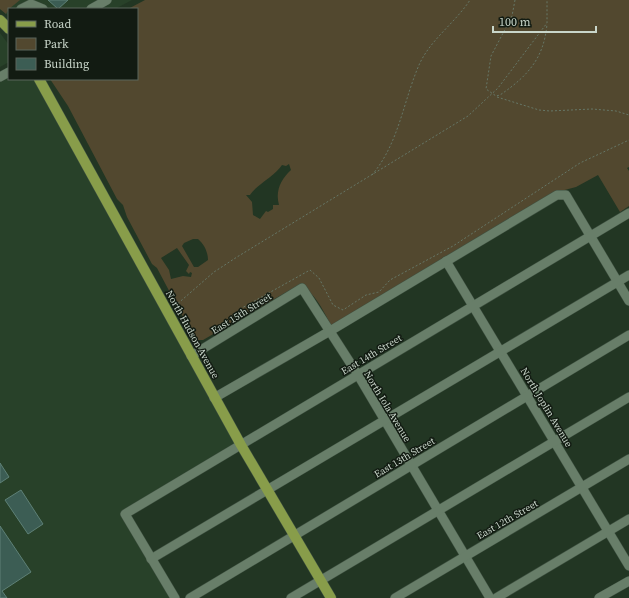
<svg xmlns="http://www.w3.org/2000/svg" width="629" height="598" viewBox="0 0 629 598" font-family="'Source Serif 4',serif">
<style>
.built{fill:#284129}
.green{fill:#52482f;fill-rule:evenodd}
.building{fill:#3c5d54;stroke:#5e8076}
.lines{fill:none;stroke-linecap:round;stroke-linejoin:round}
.minor-casing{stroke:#3f5141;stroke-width:10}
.major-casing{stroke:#3f5141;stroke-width:11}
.path{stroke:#667767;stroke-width:1;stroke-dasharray:2 2;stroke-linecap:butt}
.minor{stroke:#687e69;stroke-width:9}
.major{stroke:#889d4a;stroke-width:10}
.labels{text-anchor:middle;stroke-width:3;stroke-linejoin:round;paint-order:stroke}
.street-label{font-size:10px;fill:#c9d6ca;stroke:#121b12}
</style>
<rect width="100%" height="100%" fill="#223623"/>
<g class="built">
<polygon points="0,0 132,0 115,9 9,9 9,16 0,9"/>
<polygon points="0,33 9,45 9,62 0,67"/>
<polygon points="9,72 9,79 39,79 241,445 125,514 175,598 0,598 0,77"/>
</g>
<g class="green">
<polygon points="0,0 20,0 9,9 6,14 0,9"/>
<path d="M145,0H629V167L627,168L629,171V206L620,212L598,175L576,187L557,192L332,327C324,313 315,289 297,286L203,340H197L193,336L157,268L152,264L127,217L123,205L117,199L68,106L50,79H137V9H128ZM289,164L291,170C281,179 275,191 279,205H273V209L268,212L266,211L260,219L253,215L252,202L246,195H250C255,186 276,175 282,165L286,166ZM193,239H198C204,244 208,252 208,260L198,267H194L182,246L184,243ZM177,248L189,265L186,271L189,274L190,272L192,273L191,277L183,276L171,279L169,270L161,258Z"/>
</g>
<g class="building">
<polygon points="48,0 68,0 58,9"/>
<polygon points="0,463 9,477 0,483"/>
<polygon points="21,490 43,524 28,534 5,500"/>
<polygon points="0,526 31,572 2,591 7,598 0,598"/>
</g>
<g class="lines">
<defs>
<g id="minor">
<polyline points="21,9 31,4 43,9"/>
<polyline points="91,9 107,0"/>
<polyline points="0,77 9,72"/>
<polyline points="446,261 629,566"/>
<polyline points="191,356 302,288 358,375 490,598"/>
<polyline points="214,398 330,331 557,195 566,195 629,301"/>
<polyline points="151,559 629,275"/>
<polyline points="175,598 125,514 629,213"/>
<polyline points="190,598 629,335"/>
<polyline points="291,598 629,397"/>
<polyline points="395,598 629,459"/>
<polyline points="496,598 629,519"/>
<polyline points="599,598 629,581"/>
</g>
<g id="major">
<polyline points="0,20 9,29"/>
<polyline points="39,79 241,445 331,598"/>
</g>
</defs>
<use href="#minor" class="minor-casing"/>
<use href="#major" class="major-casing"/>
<g class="path">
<path d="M515,0L512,16L491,56L486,89L496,96L500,95C528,76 544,58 547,24"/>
<polyline points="497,97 539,110 550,111 592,109 616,111 629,115"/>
<path d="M372,175C399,143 403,102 419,65C430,40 455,23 470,0"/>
<polyline points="175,306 214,272 237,257 468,116 498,88 547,23 547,0"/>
<polyline points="240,309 310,270 319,278 333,305 343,310 366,295 379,292 390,280 453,246 580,163 629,140"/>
</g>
<use href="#minor" class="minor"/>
<use href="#major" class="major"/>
</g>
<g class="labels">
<g class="street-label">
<text transform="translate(241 313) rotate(-32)" y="4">East 15th Street</text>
<text transform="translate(193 334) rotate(61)" y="4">North Hudson Avenue</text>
<text transform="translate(371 354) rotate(-31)" y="4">East 14th Street</text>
<text transform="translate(388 406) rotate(59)" y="4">North Iola Avenue</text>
<text transform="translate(547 407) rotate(59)" y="4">North Joplin Avenue</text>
<text transform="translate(404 457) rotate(-31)" y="4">East 13th Street</text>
<text transform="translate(507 519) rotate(-30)" y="4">East 12th Street</text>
</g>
</g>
<rect x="8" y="8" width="130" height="72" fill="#121b12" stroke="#5b665c"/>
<rect x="16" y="21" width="20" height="6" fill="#889d4a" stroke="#5b665c"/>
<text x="44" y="28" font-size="12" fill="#c9d6ca">Road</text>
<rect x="16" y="38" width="20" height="12" fill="#52482f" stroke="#5b665c"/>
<text x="44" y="48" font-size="12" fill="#c9d6ca">Park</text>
<rect x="16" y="58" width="20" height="12" fill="#3c5d54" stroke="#5b665c"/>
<text x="44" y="68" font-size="12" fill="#c9d6ca">Building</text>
<path d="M493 26v6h103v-6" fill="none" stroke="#c9d6ca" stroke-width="2"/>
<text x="499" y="26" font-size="12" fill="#c9d6ca" stroke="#121b12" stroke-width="3" paint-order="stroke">100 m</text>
</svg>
